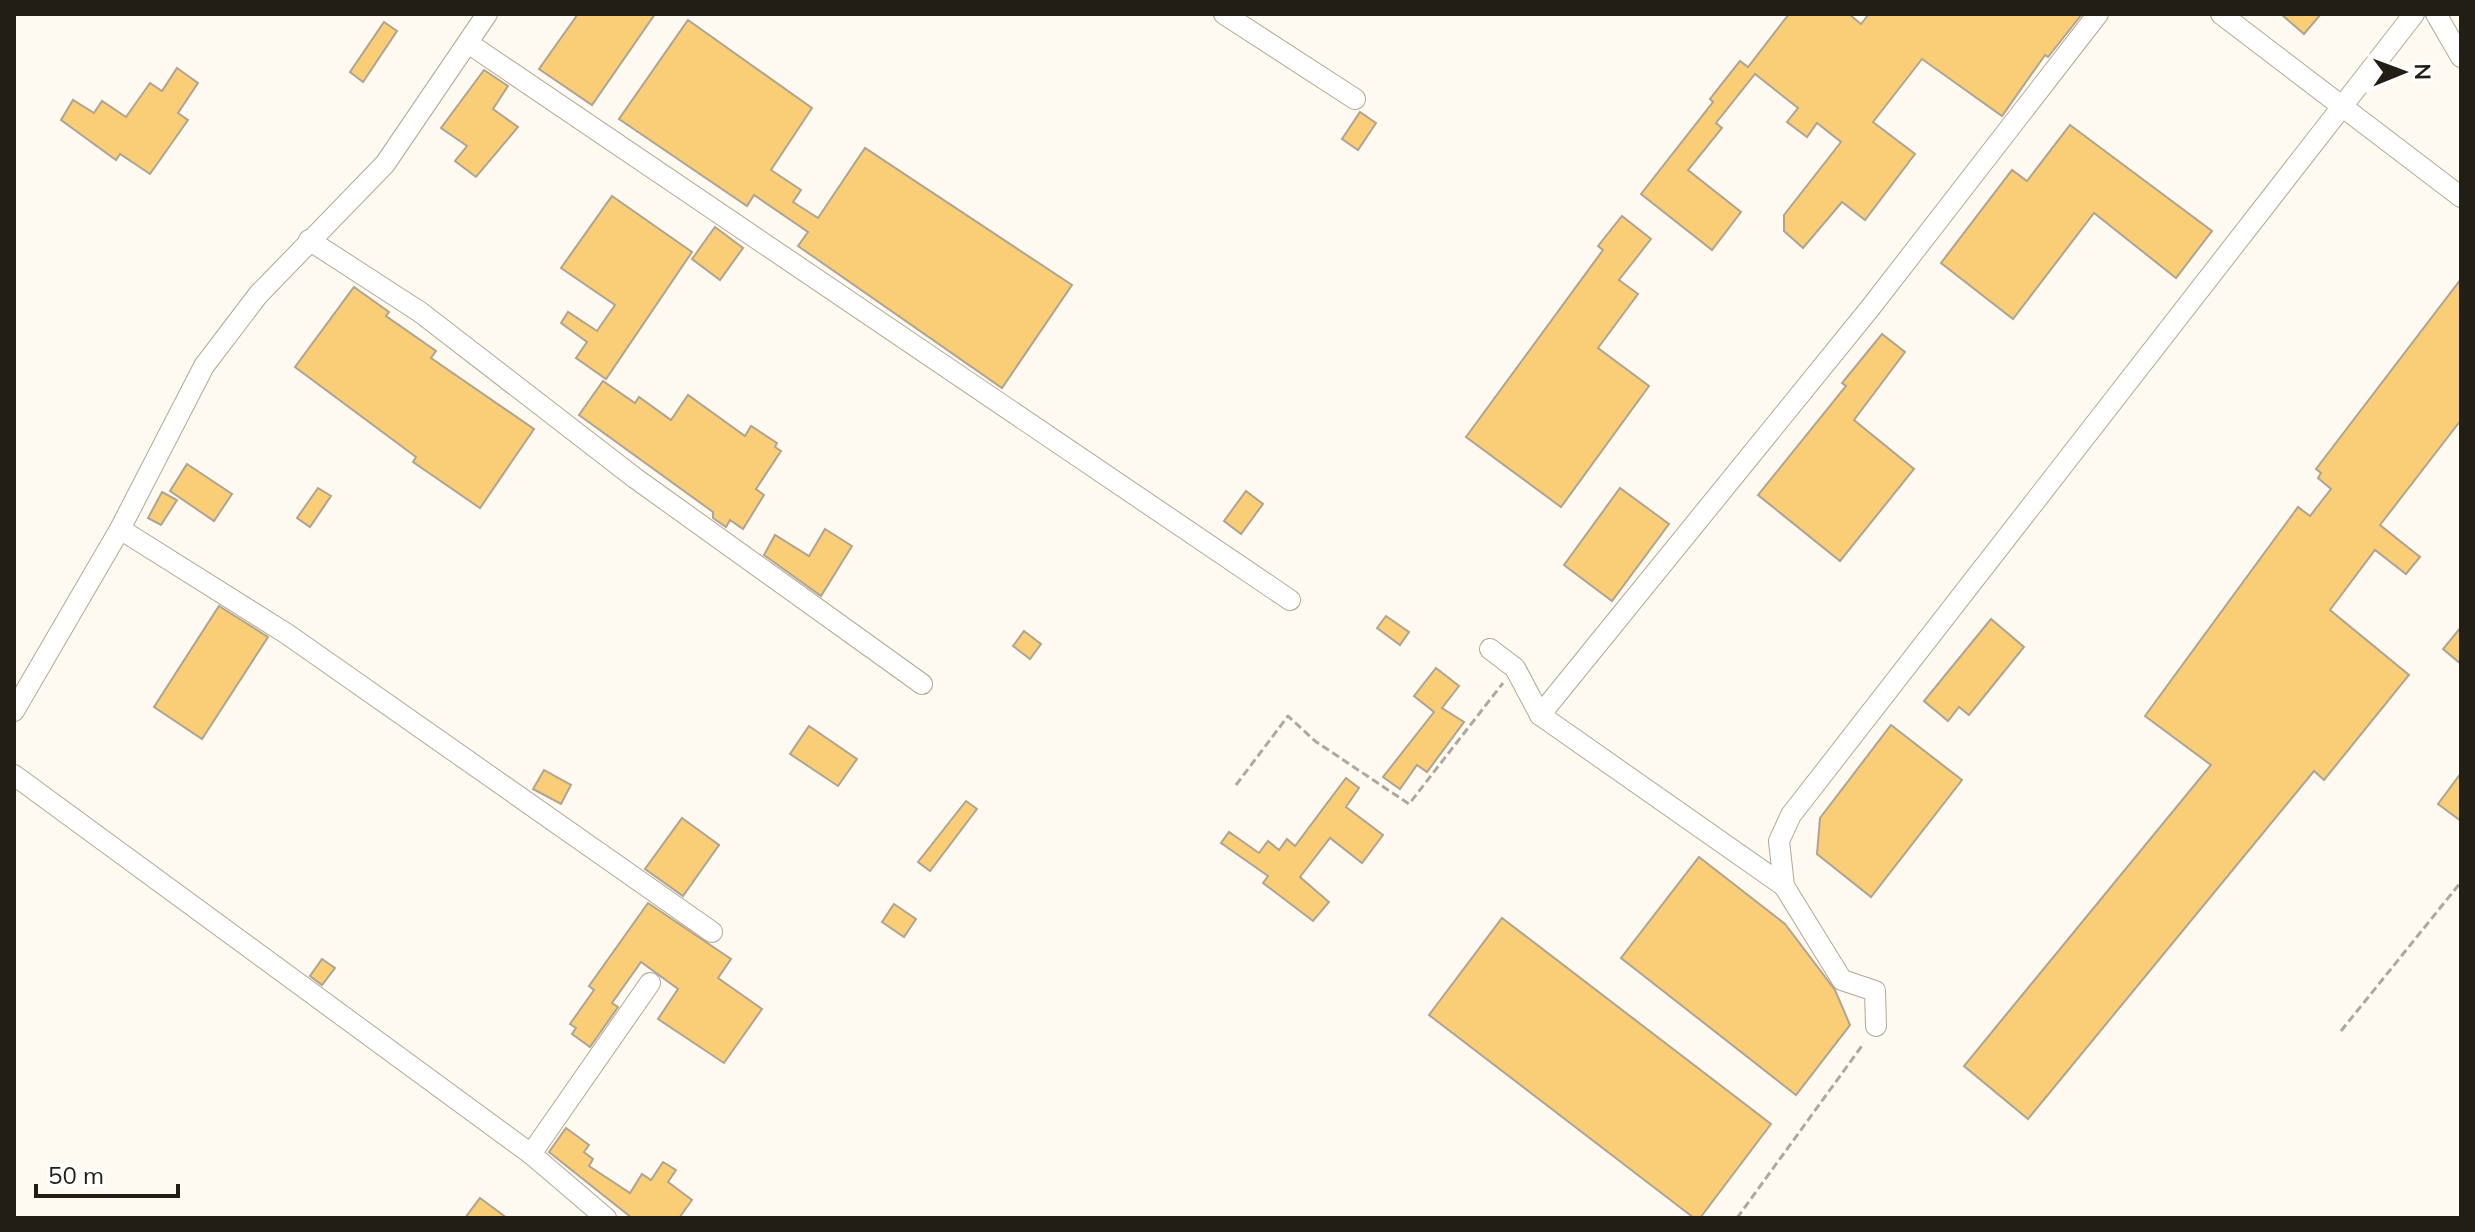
<svg xmlns="http://www.w3.org/2000/svg" width="2475" height="1232" viewBox="0 0 2475 1232" font-family="Mulish,sans-serif">
<style>
.building{fill:#face77;stroke:#afa491;stroke-width:2}
.lines{fill:none;stroke-linecap:round;stroke-linejoin:round}
.minor-casing{stroke:#b2a894;stroke-width:22}
.path{stroke:#ada9a0;stroke-width:3;stroke-dasharray:8 4;stroke-linecap:butt}
.minor{stroke:#fff;stroke-width:20}
</style>
<rect width="100%" height="100%" fill="#fefaf1"/>
<g class="building">
<polygon points="578,14 655,14 592,105 539,69"/>
<polygon points="1789,14 1849,14 1861,24 1869,14 2082,14 2048,57 2045,55 2002,116 1922,59 1873,122 1915,154 1865,220 1842,202 1803,248 1784,231 1784,215 1841,142 1817,123 1807,137 1787,122 1798,108 1755,74 1716,123 1722,128 1688,170 1741,212 1712,250 1641,194 1713,102 1710,99 1740,61 1748,67"/>
<polygon points="2281,14 2321,14 2304,34"/>
<polygon points="688,20 812,108 771,170 801,190 793,202 818,218 865,148 1072,285 1002,388 798,246 808,232 754,195 747,206 619,119"/>
<polygon points="384,22 397,31 363,82 350,72"/>
<polygon points="177,68 198,83 178,113 188,120 150,174 120,154 116,160 61,120 73,100 94,113 102,101 126,117 150,83 162,91"/>
<polygon points="484,70 508,86 493,109 518,127 476,177 455,161 467,146 441,128"/>
<polygon points="1360,112 1376,123 1358,150 1342,139"/>
<polygon points="2070,125 2212,231 2176,278 2094,213 2013,319 1941,263 2012,170 2027,181"/>
<polygon points="612,196 692,252 606,379 576,358 587,342 561,323 568,312 597,331 615,305 561,268"/>
<polygon points="1622,216 1651,239 1619,280 1638,294 1598,348 1649,386 1561,507 1466,437 1603,250 1598,246"/>
<polygon points="715,227 743,248 720,280 692,259"/>
<polygon points="2461,279 2461,420 2380,525 2420,557 2406,574 2375,550 2330,610 2409,675 2324,780 2314,771 2028,1119 1964,1066 2211,765 2145,716 2298,507 2310,516 2331,489 2318,478 2321,473 2316,469"/>
<polygon points="354,287 389,312 386,316 436,351 431,358 534,429 480,508 413,462 416,457 295,367"/>
<polygon points="1882,334 1905,352 1854,420 1914,469 1840,561 1758,495 1846,386 1842,383"/>
<polygon points="603,381 635,403 639,397 671,420 688,395 745,436 751,426 777,443 775,447 781,451 756,489 764,495 743,529 730,520 726,527 713,518 713,512 579,415"/>
<polygon points="187,464 232,494 214,521 170,491"/>
<polygon points="318,488 331,496 310,527 297,518"/>
<polygon points="1620,488 1669,524 1612,601 1564,565"/>
<polygon points="1246,491 1263,504 1241,534 1224,521"/>
<polygon points="162,492 177,500 161,525 148,518"/>
<polygon points="825,529 852,546 821,596 764,555 775,535 809,556"/>
<polygon points="219,606 268,637 202,739 154,707"/>
<polygon points="1386,616 1409,632 1400,645 1377,628"/>
<polygon points="1991,619 2024,647 1969,715 1959,707 1948,721 1924,701"/>
<polygon points="2461,627 2461,664 2443,649"/>
<polygon points="1024,631 1041,644 1030,659 1013,646"/>
<polygon points="1436,668 1459,686 1442,708 1464,722 1427,772 1417,765 1400,789 1383,777 1434,712 1414,696"/>
<polygon points="1891,725 1962,780 1871,897 1817,854 1820,818"/>
<polygon points="809,726 857,759 838,786 790,754"/>
<polygon points="544,770 571,785 561,804 533,789"/>
<polygon points="2461,773 2461,821 2438,804"/>
<polygon points="1346,778 1359,788 1346,807 1383,835 1362,863 1330,838 1300,877 1329,902 1313,921 1263,883 1268,876 1221,843 1229,832 1259,853 1268,841 1279,850 1287,839 1295,846"/>
<polygon points="966,801 977,809 930,871 918,862"/>
<polygon points="682,818 719,845 683,896 645,869"/>
<polygon points="1699,857 1785,924 1835,990 1850,1025 1796,1095 1621,958"/>
<polygon points="648,903 731,959 718,978 762,1009 724,1063 658,1019 678,989 641,962 612,1003 618,1007 590,1047 572,1034 576,1028 570,1024 594,990 589,986"/>
<polygon points="894,904 916,919 904,937 882,922"/>
<polygon points="1502,918 1771,1124 1700,1218 1694,1218 1429,1015"/>
<polygon points="322,959 335,968 322,985 310,976"/>
<polygon points="566,1128 589,1145 584,1152 593,1159 589,1166 630,1193 642,1174 651,1180 663,1162 676,1170 668,1182 692,1200 679,1218 632,1218 549,1152"/>
<polygon points="480,1198 507,1218 465,1218"/>
</g>
<g class="lines">
<defs>
<g id="minor">
<polyline points="1224,14 1355,99"/>
<polyline points="2221,14 2461,197"/>
<polyline points="2436,14 2461,57"/>
<polyline points="468,43 1290,600"/>
<polyline points="309,240 420,312 635,478 922,684"/>
<polyline points="120,529 287,634 712,932"/>
<polyline points="1490,649 1515,668 1540,715 1784,886"/>
<polyline points="14,711 120,529 204,366 258,295 385,164 487,14"/>
<polyline points="1540,715 1871,307 2098,14"/>
<polyline points="14,775 531,1154 606,1218"/>
<polyline points="1876,1026 1875,991 1842,980 1784,886 1779,841 1791,815 2414,14"/>
<polyline points="531,1154 650,983"/>
</g>
</defs>
<use href="#minor" class="minor-casing"/>
<g class="path">
<polyline points="1236,785 1288,716 1315,741 1409,804 1503,683"/>
<polyline points="2341,1031 2461,882"/>
<polyline points="1737,1218 1864,1043"/>
</g>
<use href="#minor" class="minor"/>
</g>
<rect width="2475" height="1232" fill="none" stroke="#221e16" stroke-width="32"/>
<g transform="translate(2403 72) rotate(89)" stroke="#ffffff" stroke-width="6" paint-order="stroke">
<path d="M0-6L14 30L0 20L-14 30Z" fill="#221e16"/>
<text y="-12" font-size="22" font-weight="bold" text-anchor="middle" fill="#221e16">N</text>
</g>
<path d="M36 1184v12h142v-12" fill="none" stroke="#221e16" stroke-width="4"/>
<text x="48" y="1184" font-size="24" fill="#221e16" stroke="#ffffff" stroke-width="6" paint-order="stroke">50 m</text>
</svg>
